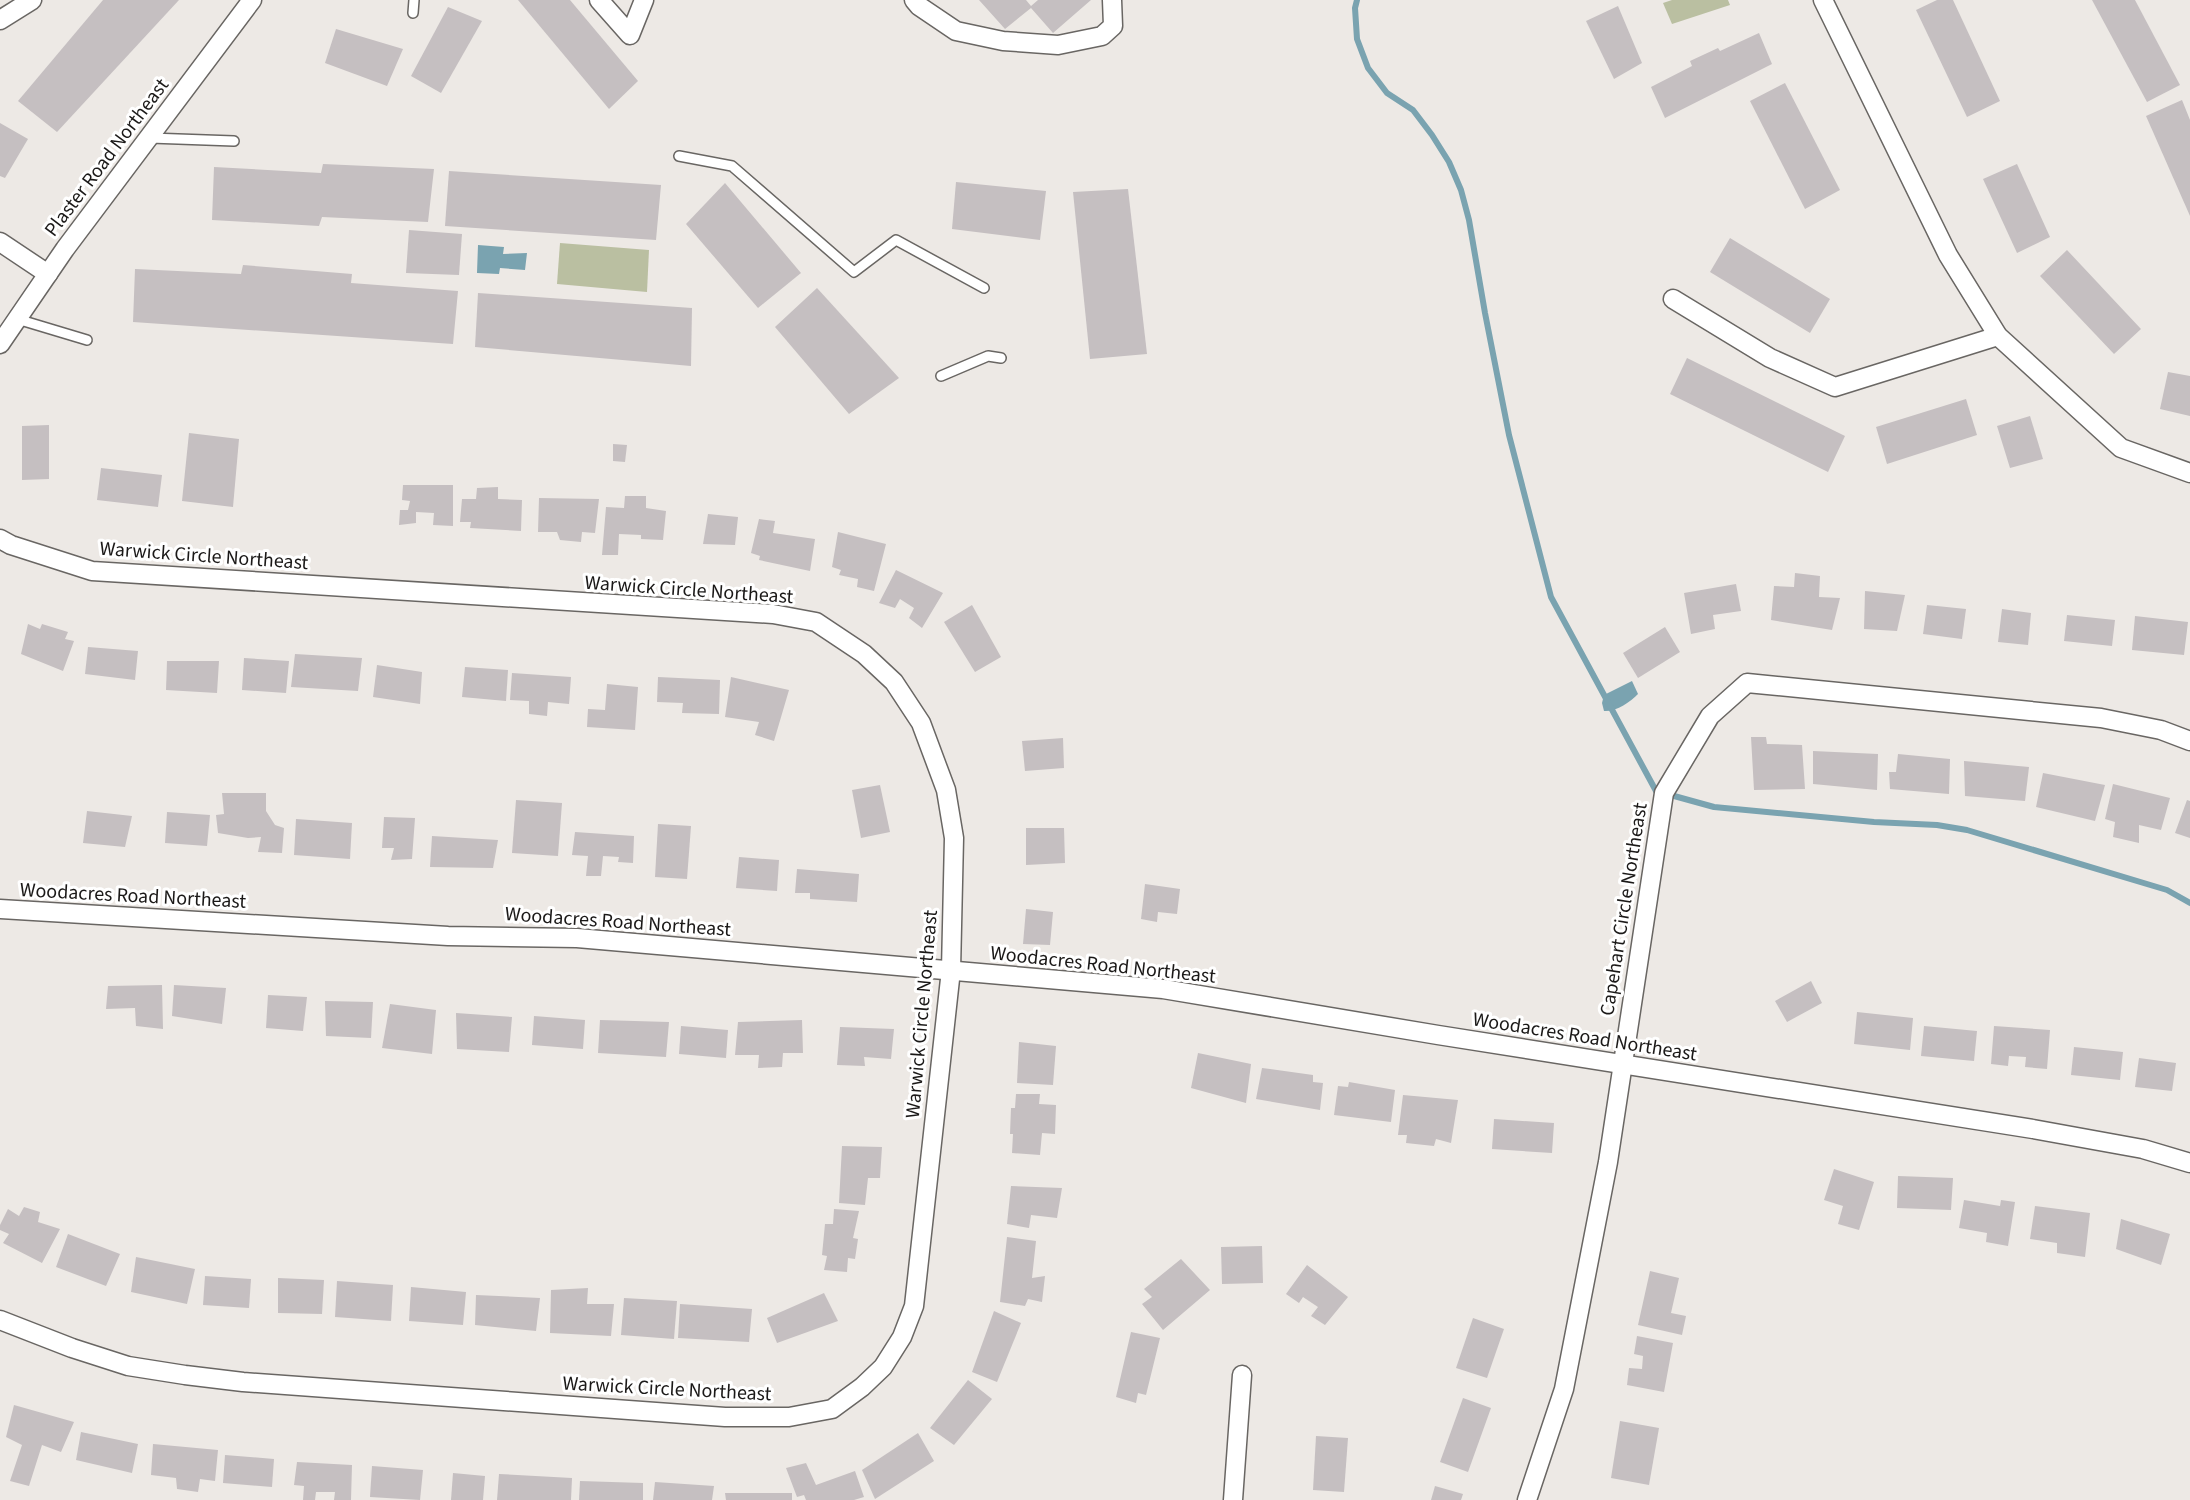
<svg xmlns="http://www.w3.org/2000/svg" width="2190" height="1500" viewBox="0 0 2190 1500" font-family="'Source Sans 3',sans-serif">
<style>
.green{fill:#babfa1}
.water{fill:#7aa3b0}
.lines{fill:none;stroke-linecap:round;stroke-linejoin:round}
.stream{stroke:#7aa3b0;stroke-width:6}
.building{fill:#c5bfc1}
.lane-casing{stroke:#696663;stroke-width:12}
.street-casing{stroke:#696663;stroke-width:21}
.lane{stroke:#fff;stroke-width:9}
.street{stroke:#fff;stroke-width:18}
.labels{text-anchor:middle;stroke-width:6;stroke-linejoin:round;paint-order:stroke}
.street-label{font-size:20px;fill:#1b1918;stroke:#fff}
</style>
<rect width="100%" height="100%" fill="#ede9e5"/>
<g class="green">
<polygon points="1672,0 1728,0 1730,5 1672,24 1663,3"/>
<polygon points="560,243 649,250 647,292 557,284"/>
</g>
<g class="water">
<polygon points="478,245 504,247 503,254 527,253 525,270 500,268 499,274 477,273"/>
<path d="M1632,681L1638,694C1630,702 1616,712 1604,711L1602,703L1604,695Z"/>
</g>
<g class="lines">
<polyline class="stream" points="1357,0 1355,8 1357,39 1368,68 1387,93 1413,110 1432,135 1449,162 1461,190 1469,220 1485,313 1509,435 1551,597 1656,791 1714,807 1874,822 1937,825 1967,830 2167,890 2190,903"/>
</g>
<g class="building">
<polygon points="103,0 179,0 57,132 18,101"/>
<polygon points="518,0 570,0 638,81 609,109"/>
<polygon points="979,0 1026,0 1031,6 1038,0 1091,0 1053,33 1031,8 1005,29"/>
<polygon points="1937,0 1953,0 2000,101 1967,117 1916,10"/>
<polygon points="2092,0 2135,0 2180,85 2147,102"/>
<polygon points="1618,6 1642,63 1614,79 1586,21"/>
<polygon points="448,7 482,21 441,93 411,76"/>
<polygon points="336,29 403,49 387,86 325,63"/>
<polygon points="1759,33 1772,64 1665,118 1651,87 1692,66 1690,61 1718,48 1720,51"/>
<polygon points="1785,83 1840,190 1805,209 1750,101"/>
<polygon points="2182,100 2190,120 2190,216 2146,116"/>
<polygon points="0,123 28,139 5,178 0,176"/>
<polygon points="323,164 434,169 428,222 322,217 319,226 212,220 214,167 321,173"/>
<polygon points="2017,164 2050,237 2017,253 1983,179"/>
<polygon points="449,171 661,185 656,240 445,226"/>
<polygon points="956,182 1046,191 1040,240 952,229"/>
<polygon points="725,183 801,273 758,308 686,224"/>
<polygon points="1128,189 1147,354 1090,359 1073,192"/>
<polygon points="409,230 462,234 459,275 406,273"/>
<polygon points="1730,238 1830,299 1810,333 1710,272"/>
<polygon points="2067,250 2141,329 2114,354 2040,276"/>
<polygon points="243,265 352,274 351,283 458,291 453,344 133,322 135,269 241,274"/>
<polygon points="817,288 899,378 849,414 775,327"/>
<polygon points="478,293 692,308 691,366 475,347"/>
<polygon points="1687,358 1845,436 1828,472 1670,394"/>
<polygon points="2168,372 2190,376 2190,416 2160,409"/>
<polygon points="1966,399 1977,435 1887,464 1876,427"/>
<polygon points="2030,416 2043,459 2010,468 1997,426"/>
<polygon points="49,425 49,479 22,480 22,426"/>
<polygon points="189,433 239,439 233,507 182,501"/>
<polygon points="613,444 627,445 625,462 613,461"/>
<polygon points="101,468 162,475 158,507 97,500"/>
<polygon points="403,485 453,485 453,526 433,525 434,513 416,512 416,523 399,525 400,510 408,510 410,501 402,500"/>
<polygon points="498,487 498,499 522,500 521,531 470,528 471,522 460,522 462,499 476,499 477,488"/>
<polygon points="625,496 646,496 646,508 666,511 663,540 641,539 641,535 619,534 618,555 602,555 606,507 624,508"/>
<polygon points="539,498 599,499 595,533 582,532 581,542 560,540 557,532 538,532"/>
<polygon points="708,514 738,517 735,545 703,544"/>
<polygon points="759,519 775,521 773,533 815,539 810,571 759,560 760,556 751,553"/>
<polygon points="838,532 886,544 874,591 857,587 858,579 839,575 841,570 832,567"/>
<polygon points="896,570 943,593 922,628 909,618 914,608 900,599 895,608 879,603"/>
<polygon points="1795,573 1820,576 1819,597 1840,598 1832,630 1771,620 1774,586 1794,587"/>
<polygon points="1736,584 1741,611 1713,615 1715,629 1691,634 1684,593"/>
<polygon points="1865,591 1905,595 1897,631 1864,629"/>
<polygon points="972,605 1001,657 975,672 944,622"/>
<polygon points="1927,605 1966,609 1962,639 1923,634"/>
<polygon points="2002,609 2031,613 2028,645 1998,642"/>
<polygon points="2067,615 2115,620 2112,646 2064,641"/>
<polygon points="2135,616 2188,622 2184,655 2132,650"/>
<polygon points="28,624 40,629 42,624 68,632 65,639 74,641 63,671 21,654"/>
<polygon points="1665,627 1680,652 1638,678 1623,653"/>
<polygon points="88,647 138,651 135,680 85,674"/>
<polygon points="295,654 362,658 358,691 291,687"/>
<polygon points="244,658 289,661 286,693 242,690"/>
<polygon points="167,661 219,661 217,693 166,690"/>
<polygon points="377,665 422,672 420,704 373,697"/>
<polygon points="465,667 508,670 506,701 462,697"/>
<polygon points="512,673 571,677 569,704 548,702 547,716 529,714 529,701 510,700"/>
<polygon points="658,677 720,680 719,714 682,713 683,703 657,702"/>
<polygon points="731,677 789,690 774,741 755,735 759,722 725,717"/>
<polygon points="607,684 638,687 635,730 587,727 588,709 605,710"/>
<polygon points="1751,737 1766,737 1767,744 1802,745 1805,789 1754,790"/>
<polygon points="1063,738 1064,768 1025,771 1022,741"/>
<polygon points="1813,751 1878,754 1877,790 1813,784"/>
<polygon points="1898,754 1950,759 1949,794 1890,789 1889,772 1896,772"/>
<polygon points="1964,761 2029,767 2025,801 1965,796"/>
<polygon points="2043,773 2105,785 2095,821 2036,807"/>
<polygon points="2113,784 2170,798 2161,830 2139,825 2139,843 2113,837 2115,822 2105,819"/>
<polygon points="880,785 890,832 861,838 852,790"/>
<polygon points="222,793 266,793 266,811 275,825 284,828 282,853 258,852 261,837 248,838 218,833 216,815 224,814"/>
<polygon points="516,800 562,803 558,856 512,853"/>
<polygon points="2187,800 2190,801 2190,838 2175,833"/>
<polygon points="87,811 132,816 125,847 83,843"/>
<polygon points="167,812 210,815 207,846 165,843"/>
<polygon points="384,817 415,818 412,859 391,860 394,848 382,848"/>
<polygon points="296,819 352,823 350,859 294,855"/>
<polygon points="658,824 691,826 687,879 655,877"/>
<polygon points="1026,828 1064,828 1065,863 1026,865"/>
<polygon points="575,832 634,836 633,863 618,862 619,857 603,856 601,876 586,876 588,856 572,855"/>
<polygon points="432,836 498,840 493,868 430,867"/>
<polygon points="739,857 779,860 777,891 736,888"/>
<polygon points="797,869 859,874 857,902 810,899 810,893 795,893"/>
<polygon points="1145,884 1180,889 1177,914 1158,912 1157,922 1141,919"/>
<polygon points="1026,909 1053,912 1050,945 1023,944"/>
<polygon points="1811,981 1822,1003 1787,1022 1775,1001"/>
<polygon points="162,985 163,1029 136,1026 135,1008 106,1009 108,986"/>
<polygon points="174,985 226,988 222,1024 172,1016"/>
<polygon points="268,995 307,997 303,1031 266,1028"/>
<polygon points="325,1001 373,1002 371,1038 326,1036"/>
<polygon points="390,1004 436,1010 432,1054 382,1048"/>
<polygon points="1857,1012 1913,1018 1910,1050 1854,1044"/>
<polygon points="456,1013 512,1017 509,1052 457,1049"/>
<polygon points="534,1016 585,1020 583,1049 532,1045"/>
<polygon points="600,1020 669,1022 666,1057 598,1053"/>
<polygon points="802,1020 803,1053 783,1053 782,1067 758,1068 759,1055 735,1055 738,1022"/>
<polygon points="681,1026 728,1030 726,1058 679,1054"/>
<polygon points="1924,1026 1977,1031 1974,1061 1921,1056"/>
<polygon points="1994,1026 2050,1030 2047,1069 2025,1067 2026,1057 2009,1056 2008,1066 1991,1064"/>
<polygon points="840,1027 894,1029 891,1059 864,1057 865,1066 837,1065"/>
<polygon points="1019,1042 1056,1046 1053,1085 1017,1083"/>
<polygon points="2074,1047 2123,1052 2120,1080 2071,1075"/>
<polygon points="1198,1053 1251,1064 1246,1103 1191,1088"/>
<polygon points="2139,1058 2176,1063 2172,1091 2135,1087"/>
<polygon points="1262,1068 1313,1075 1313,1082 1323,1083 1320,1110 1256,1099"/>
<polygon points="1349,1082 1395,1090 1391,1122 1334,1115 1338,1086 1348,1087"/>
<polygon points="1016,1094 1040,1094 1039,1104 1056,1105 1055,1134 1042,1133 1040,1155 1012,1153 1013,1134 1010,1134 1011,1108 1015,1108"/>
<polygon points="1403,1095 1458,1100 1451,1143 1436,1139 1434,1146 1406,1143 1407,1135 1398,1135"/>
<polygon points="1494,1119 1554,1123 1552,1153 1492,1149"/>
<polygon points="842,1146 882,1147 880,1178 868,1178 865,1205 839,1203"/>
<polygon points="1834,1169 1874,1182 1859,1230 1838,1224 1843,1206 1824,1200"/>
<polygon points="1898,1176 1953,1178 1951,1210 1897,1208"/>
<polygon points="1011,1186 1062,1188 1057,1218 1031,1215 1029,1228 1007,1224"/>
<polygon points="1964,1200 2000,1206 2001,1200 2015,1202 2008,1246 1986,1242 1987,1233 1959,1228"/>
<polygon points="2035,1206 2090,1213 2085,1257 2057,1253 2057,1243 2030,1239"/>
<polygon points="24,1207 40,1212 38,1222 60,1229 42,1263 3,1243 9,1234 0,1230 0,1225 8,1209 19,1216"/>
<polygon points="834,1209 859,1211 853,1238 858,1239 855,1259 848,1258 847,1272 824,1270 827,1256 822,1255 825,1224 833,1224"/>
<polygon points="2121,1219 2170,1234 2161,1265 2116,1249"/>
<polygon points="68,1234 120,1254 106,1286 56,1267"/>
<polygon points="1007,1237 1036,1241 1032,1278 1045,1276 1042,1302 1028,1299 1025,1306 1000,1302"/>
<polygon points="1262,1246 1263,1283 1222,1284 1221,1247"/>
<polygon points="136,1257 195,1269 187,1304 131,1292"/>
<polygon points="1181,1259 1210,1290 1163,1330 1142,1304 1152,1297 1144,1289"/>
<polygon points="1307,1265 1348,1297 1325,1325 1311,1316 1318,1307 1303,1297 1299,1303 1286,1294"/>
<polygon points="1650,1271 1679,1278 1671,1313 1686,1316 1682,1335 1638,1325"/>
<polygon points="205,1276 251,1279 249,1308 203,1305"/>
<polygon points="278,1278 324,1280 322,1314 278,1313"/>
<polygon points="337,1281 393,1285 391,1321 335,1317"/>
<polygon points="411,1287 466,1292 463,1325 409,1321"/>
<polygon points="588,1288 587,1304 614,1304 611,1336 550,1333 551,1290"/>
<polygon points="824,1293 838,1321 777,1343 767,1318"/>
<polygon points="476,1295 540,1298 536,1331 475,1325"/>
<polygon points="624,1298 677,1301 674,1339 621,1335"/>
<polygon points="680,1304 752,1309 749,1342 678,1338"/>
<polygon points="994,1311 1021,1323 997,1382 972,1372"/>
<polygon points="1473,1318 1504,1329 1487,1378 1456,1368"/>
<polygon points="1131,1332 1160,1338 1146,1395 1138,1393 1136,1403 1116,1397"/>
<polygon points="1637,1336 1673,1343 1664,1392 1627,1385 1629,1368 1642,1369 1643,1356 1634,1354"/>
<polygon points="968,1380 992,1399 954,1445 930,1428"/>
<polygon points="1463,1398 1491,1408 1468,1472 1440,1462"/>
<polygon points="14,1405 74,1422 61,1452 42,1445 29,1486 10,1481 22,1445 6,1437"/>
<polygon points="1620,1421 1659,1428 1649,1485 1611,1478"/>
<polygon points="81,1432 138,1444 132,1473 76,1460"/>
<polygon points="918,1433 934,1461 875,1499 862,1470"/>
<polygon points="1316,1436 1348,1438 1344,1492 1313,1490"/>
<polygon points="153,1444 218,1450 215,1481 200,1479 198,1492 177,1489 176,1478 151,1475"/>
<polygon points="225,1455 274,1459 272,1487 223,1483"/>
<polygon points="297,1462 352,1465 351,1500 334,1500 335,1492 316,1492 315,1500 303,1500 304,1486 294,1485"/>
<polygon points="806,1463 816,1485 855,1471 864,1497 854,1500 806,1500 804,1495 797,1497 786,1468"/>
<polygon points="372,1466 423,1470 420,1500 370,1497"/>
<polygon points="453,1473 485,1476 483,1500 451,1500"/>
<polygon points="499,1474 572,1478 571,1500 497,1500"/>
<polygon points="580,1481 643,1483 643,1500 579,1500"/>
<polygon points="655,1482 714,1486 712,1500 653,1500"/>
<polygon points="1435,1486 1463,1494 1461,1500 1431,1500"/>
<polygon points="725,1493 792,1493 792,1500 726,1500"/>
</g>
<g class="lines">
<defs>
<g id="lane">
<polyline points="413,13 414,0"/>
<polyline points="150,138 234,141"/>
<polyline points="679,156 732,166 854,272 896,240 984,288"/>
<polyline points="17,319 87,340"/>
<polyline points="941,376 988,356 1001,358"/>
</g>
<g id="street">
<polyline points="599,0 630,35 644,0"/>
<polyline points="914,0 919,6 956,31 1003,41 1058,45 1102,36 1113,26 1112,0"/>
<polyline points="1823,0 1948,255 1998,336 2121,448 2190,473"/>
<polyline points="0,20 32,0"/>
<polyline points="0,242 48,274"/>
<polyline points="1673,299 1770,358 1835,387 1998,336"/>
<polyline points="0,344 65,249 252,0"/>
<polyline points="0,539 11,545 92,571 773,614 816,622 864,654 894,682 921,723 946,790 954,838 951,970 914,1306 902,1337 883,1367 862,1387 832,1409 789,1417 725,1417 243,1382 185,1375 128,1366 72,1348 0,1320"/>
<polyline points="0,909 448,936 577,938 1163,989 1438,1035 2033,1129 2143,1149 2190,1163"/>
<polyline points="1233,1500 1242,1375"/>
<polyline points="1527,1500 1564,1389 1608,1162 1664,793 1710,716 1747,683 2101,718 2161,730 2190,741"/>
</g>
</defs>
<use href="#lane" class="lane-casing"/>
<use href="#street" class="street-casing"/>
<use href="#lane" class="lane"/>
<use href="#street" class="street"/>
</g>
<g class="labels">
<g class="street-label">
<text transform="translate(106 157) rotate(-53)" y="7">Plaster Road Northeast</text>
<text transform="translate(204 555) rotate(4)" y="7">Warwick Circle Northeast</text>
<text transform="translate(689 589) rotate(4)" y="7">Warwick Circle Northeast</text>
<text transform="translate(133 895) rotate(3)" y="7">Woodacres Road Northeast</text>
<text transform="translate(1623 909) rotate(-81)" y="7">Capehart Circle Northeast</text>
<text transform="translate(618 921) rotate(4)" y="7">Woodacres Road Northeast</text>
<text transform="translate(1103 964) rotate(6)" y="7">Woodacres Road Northeast</text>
<text transform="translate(921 1014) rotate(-85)" y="7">Warwick Circle Northeast</text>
<text transform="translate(1585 1036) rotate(9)" y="7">Woodacres Road Northeast</text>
<text transform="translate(667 1388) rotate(3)" y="7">Warwick Circle Northeast</text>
</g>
</g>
</svg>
